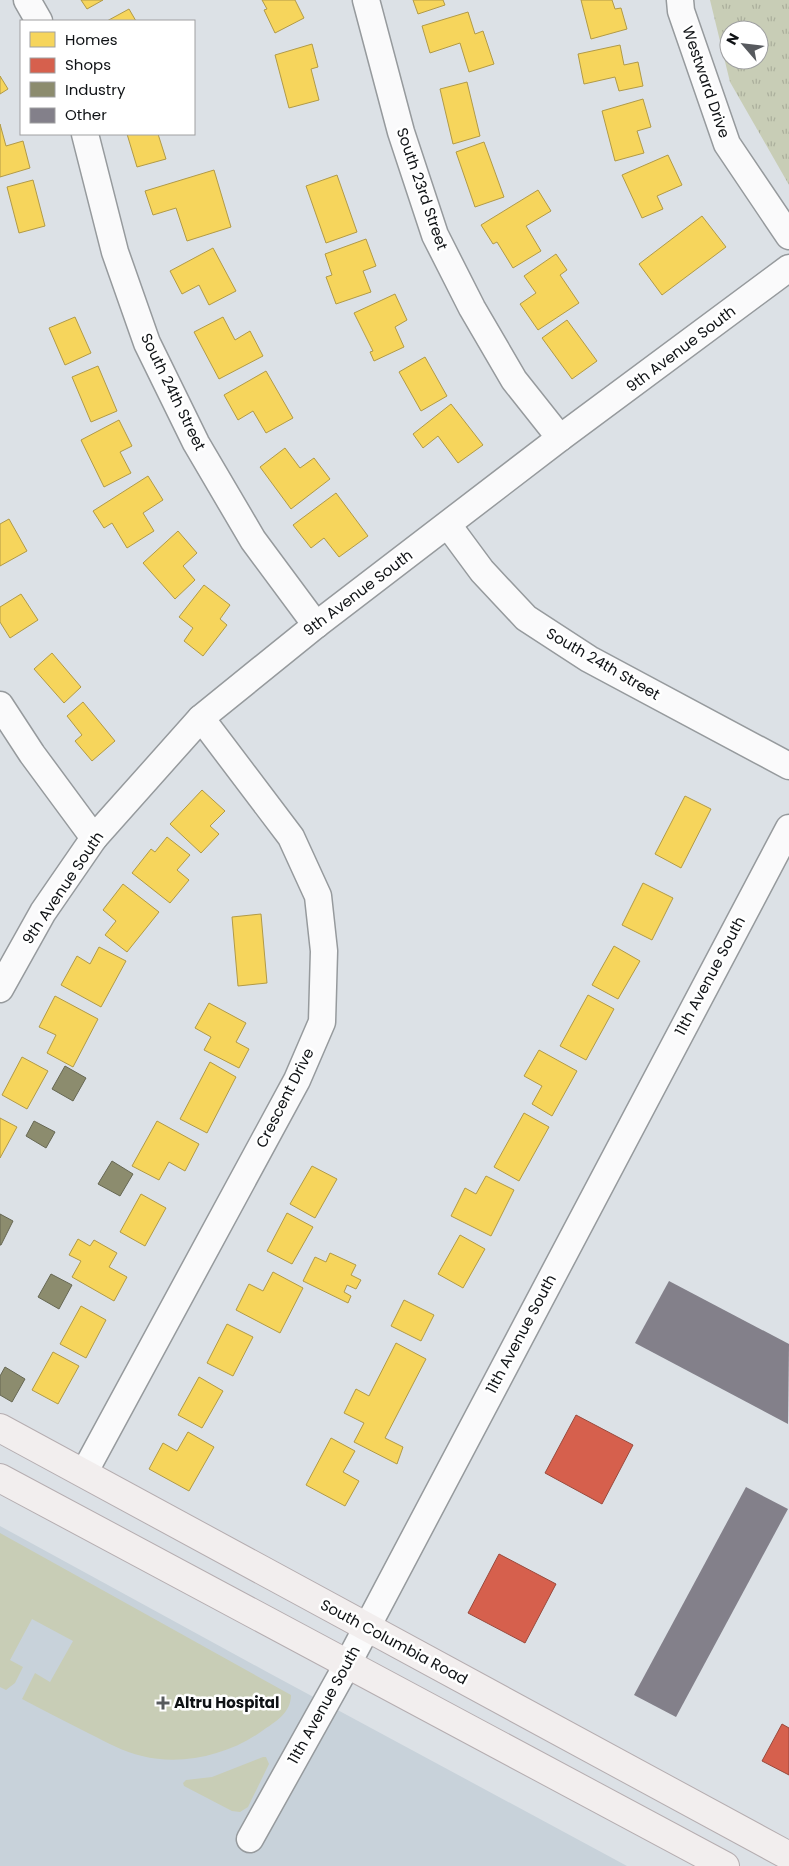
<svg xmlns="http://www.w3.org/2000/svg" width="789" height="1866" viewBox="0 0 789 1866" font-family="Poppins,sans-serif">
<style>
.built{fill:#c8d2da}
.grass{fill:#c8cdb6}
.park{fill:url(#park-tufts);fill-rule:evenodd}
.homes{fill:#f6d55c;stroke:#b19a47}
.shops{fill:#d6604d;stroke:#9a493c}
.industry{fill:#8c8c6e;stroke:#666753}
.building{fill:#83808a}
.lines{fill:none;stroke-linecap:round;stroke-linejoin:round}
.minor-casing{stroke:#969a9d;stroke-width:29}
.major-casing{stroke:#b5adb0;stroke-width:30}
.minor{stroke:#fafafb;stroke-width:26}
.major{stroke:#f2eeee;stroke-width:28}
.poi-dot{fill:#575a5e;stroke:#fff;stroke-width:2}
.labels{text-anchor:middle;stroke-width:5;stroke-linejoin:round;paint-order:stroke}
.street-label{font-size:15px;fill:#0f1215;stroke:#fff}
.poi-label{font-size:15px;font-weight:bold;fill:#0f1215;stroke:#fff;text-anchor:start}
</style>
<defs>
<pattern id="park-tufts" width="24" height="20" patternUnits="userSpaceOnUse" patternTransform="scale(1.25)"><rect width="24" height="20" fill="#c8cdb6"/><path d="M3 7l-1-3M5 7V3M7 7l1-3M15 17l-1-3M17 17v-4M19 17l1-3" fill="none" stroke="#abaf9c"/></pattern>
</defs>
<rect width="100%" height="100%" fill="#dce1e6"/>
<polygon class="built" points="0,1526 269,1673 627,1866 0,1866"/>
<g class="grass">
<path d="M0,1533L291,1695C291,1713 275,1722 262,1731C229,1755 182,1766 142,1756C124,1752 106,1742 90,1734C67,1722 44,1711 22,1699L35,1673L50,1682L73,1641L32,1619L10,1660L23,1667L15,1683L6,1690L0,1687Z"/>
<polygon points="263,1757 266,1757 269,1764 248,1807 240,1812 232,1811 184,1786 183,1783 186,1780 212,1777"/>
</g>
<path class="park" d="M710,0H789V185L730,82ZM729,30H759V60H729Z"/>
<g class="homes">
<polygon points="81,0 103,0 87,9"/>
<polygon points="262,0 295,0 304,18 275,33 264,10 267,9"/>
<polygon points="413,0 443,0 445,5 418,14"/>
<polygon points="581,0 612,0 615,9 621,8 627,29 591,39"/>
<polygon points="129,9 136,21 107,21"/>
<polygon points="468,12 475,34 483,31 494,64 469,72 460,43 430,53 422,26"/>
<polygon points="312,44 318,67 311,69 319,100 289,108 275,55"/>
<polygon points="620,45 624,65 638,62 643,86 619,91 615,77 584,84 578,54"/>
<polygon points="0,76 8,89 0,94"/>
<polygon points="467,82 480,136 453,144 440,89"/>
<polygon points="643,99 651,127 637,131 644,153 615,161 602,111"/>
<polygon points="0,124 6,146 23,141 30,168 0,177"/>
<polygon points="127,134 158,134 166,159 137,167"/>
<polygon points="484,142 504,197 475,207 456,152"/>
<polygon points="668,155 682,185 657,196 663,209 642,218 622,175"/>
<polygon points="214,170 231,227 187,241 176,208 153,215 145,191"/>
<polygon points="337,175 357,232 326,243 306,186"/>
<polygon points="33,180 45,226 19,233 7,187"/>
<polygon points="538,190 551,211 526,226 541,251 513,268 497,242 493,244 481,225"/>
<polygon points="702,216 726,247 662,295 639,264"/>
<polygon points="366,239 376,266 363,271 371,292 336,304 326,277 332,275 325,254"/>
<polygon points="213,248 236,291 209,305 199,285 182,294 170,271"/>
<polygon points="556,254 567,270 560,275 579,303 538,330 520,304 536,293 524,276"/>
<polygon points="395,294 407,320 395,327 404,347 374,361 370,352 373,351 354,313"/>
<polygon points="75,317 91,353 65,365 49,328"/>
<polygon points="223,317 235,340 250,331 263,356 219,379 194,332"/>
<polygon points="567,320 597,361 572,379 542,338"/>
<polygon points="425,357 447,396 421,411 399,372"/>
<polygon points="98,366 117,411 91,422 72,377"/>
<polygon points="266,371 293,418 266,433 253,411 238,420 224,395"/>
<polygon points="451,404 483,445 458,463 438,436 423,448 413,434"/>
<polygon points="119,420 132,446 120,452 131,473 104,487 81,440"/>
<polygon points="285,448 300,468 314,458 330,479 291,509 260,467"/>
<polygon points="148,476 163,500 143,513 154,531 127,548 112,523 104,528 93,511"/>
<polygon points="336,493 368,536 339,557 324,538 311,548 293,525"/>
<polygon points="9,519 27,551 0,566 0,524"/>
<polygon points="178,531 197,553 183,566 195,580 175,599 143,563"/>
<polygon points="204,585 230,605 220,619 227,625 203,656 184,641 193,628 179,617"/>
<polygon points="21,594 38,620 10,638 0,622 0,607"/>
<polygon points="52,653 81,687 64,703 34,669"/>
<polygon points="83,702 115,741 92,761 75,741 82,735 67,716"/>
<polygon points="202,790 225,811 210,826 219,834 201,853 170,824"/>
<polygon points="685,796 711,809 681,868 655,854"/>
<polygon points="167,837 190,855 177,870 189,880 170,903 132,873 151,849 155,852"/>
<polygon points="643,883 673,898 652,940 622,925"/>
<polygon points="123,884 159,912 127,952 105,935 116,921 103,910"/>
<polygon points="261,914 267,983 238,986 232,917"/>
<polygon points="614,946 640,961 618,999 592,985"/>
<polygon points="99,947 126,961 101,1007 61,985 77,956 90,964"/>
<polygon points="588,995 614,1009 586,1060 560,1046"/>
<polygon points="55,996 98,1019 73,1067 47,1053 56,1035 39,1027"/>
<polygon points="209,1003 246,1023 236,1042 249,1049 239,1068 204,1050 211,1037 195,1028"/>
<polygon points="539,1050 577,1071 552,1116 532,1104 542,1086 524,1076"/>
<polygon points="22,1057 48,1071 27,1109 2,1095"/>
<polygon points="210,1062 236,1077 207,1133 180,1119"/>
<polygon points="524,1113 549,1127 519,1181 494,1167"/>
<polygon points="0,1118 17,1127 0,1158"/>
<polygon points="157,1121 199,1144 185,1171 169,1162 159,1180 132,1166"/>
<polygon points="312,1166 337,1179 315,1218 290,1204"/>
<polygon points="486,1176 514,1190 491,1236 451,1216 465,1188 476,1194"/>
<polygon points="141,1194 166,1208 145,1246 120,1232"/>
<polygon points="287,1213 313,1227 292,1264 267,1251"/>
<polygon points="460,1235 485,1249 463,1288 438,1274"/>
<polygon points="78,1239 90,1246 94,1240 117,1253 109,1267 127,1277 114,1301 72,1277 81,1261 69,1255"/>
<polygon points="330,1253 356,1265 351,1275 361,1280 356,1289 347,1285 344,1292 351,1296 348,1303 303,1281 315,1257 326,1262"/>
<polygon points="273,1272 303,1288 280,1333 236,1310 249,1284 263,1291"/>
<polygon points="404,1300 434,1315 421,1341 391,1326"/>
<polygon points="81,1306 106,1320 86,1358 60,1344"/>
<polygon points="227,1324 253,1337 233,1376 207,1363"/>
<polygon points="396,1343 426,1359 385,1438 403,1447 397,1464 354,1442 364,1423 344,1413 356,1389 369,1396"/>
<polygon points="53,1352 79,1366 58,1404 32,1390"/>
<polygon points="199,1377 223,1391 202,1428 178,1415"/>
<polygon points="188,1432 214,1447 189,1491 149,1469 163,1443 177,1451"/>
<polygon points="331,1438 355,1451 343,1472 359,1481 345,1506 306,1485"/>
</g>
<g class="shops">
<polygon points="576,1415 633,1445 602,1504 545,1473"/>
<polygon points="499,1554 556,1584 525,1643 468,1613"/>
<polygon points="782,1724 789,1728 789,1775 762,1761"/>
</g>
<g class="industry">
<polygon points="65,1066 86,1078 73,1101 52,1089"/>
<polygon points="34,1121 55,1132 46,1148 26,1136"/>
<polygon points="112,1161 133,1174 120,1196 98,1184"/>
<polygon points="0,1214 13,1221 1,1245 0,1245"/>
<polygon points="51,1274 72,1285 59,1309 38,1297"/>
<polygon points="5,1367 25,1379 12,1402 0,1395 0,1376"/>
</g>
<g class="building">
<polygon points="669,1281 789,1344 788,1424 635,1343"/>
<polygon points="746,1487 788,1509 676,1717 634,1695"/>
</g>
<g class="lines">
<defs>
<g id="minor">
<polyline points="27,0 39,21"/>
<polyline points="366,0 401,132 435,235 472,308 514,380 560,438"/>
<polyline points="680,0 681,11 727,144 789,236"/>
<polyline points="85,134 115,252 147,343 196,443 253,540 316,625"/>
<polyline points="448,525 482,571 526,618 589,659 789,766"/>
<polyline points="0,705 32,754 94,838"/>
<polyline points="0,989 43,912 94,838 201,718 316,625 560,438 789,268"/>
<polyline points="84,1473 297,1080 322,1022 324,951 318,896 291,837 201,718"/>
<polyline points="250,1839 347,1665 789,828"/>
</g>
<g id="major">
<polyline points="0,1428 789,1856"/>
<polyline points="0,1478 725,1866"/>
</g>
</defs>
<use href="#minor" class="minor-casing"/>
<use href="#major" class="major-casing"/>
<use href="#minor" class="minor"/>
<use href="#major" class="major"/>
</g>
<path class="poi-dot" d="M160.5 1695.5h5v5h5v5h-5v5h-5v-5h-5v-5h5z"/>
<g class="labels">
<g class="street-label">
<text transform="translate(706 82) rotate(71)" y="5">Westward Drive</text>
<text transform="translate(422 189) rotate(71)" y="5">South 23rd Street</text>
<text transform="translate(681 349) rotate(-37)" y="5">9th Avenue South</text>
<text transform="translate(173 392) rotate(64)" y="5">South 24th Street</text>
<text transform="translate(358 593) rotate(-37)" y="5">9th Avenue South</text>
<text transform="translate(603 664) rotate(30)" y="5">South 24th Street</text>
<text transform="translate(63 888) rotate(-56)" y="5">9th Avenue South</text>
<text transform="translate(710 976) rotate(-62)" y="5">11th Avenue South</text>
<text transform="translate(285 1098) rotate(-63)" y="5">Crescent Drive</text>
<text transform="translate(521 1334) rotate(-62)" y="5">11th Avenue South</text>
<text transform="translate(394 1642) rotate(28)" y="5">South Columbia Road</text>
<text transform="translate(324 1705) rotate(-61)" y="5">11th Avenue South</text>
</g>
<g class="poi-label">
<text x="174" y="1708">Altru Hospital</text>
</g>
</g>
<rect x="20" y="20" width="175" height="115" fill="#ffffff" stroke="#9fa0a1"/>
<rect x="30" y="32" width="25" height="15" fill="#f6d55c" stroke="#9fa0a1"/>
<text x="65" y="45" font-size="15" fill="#0f1215">Homes</text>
<rect x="30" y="58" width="25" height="15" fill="#d6604d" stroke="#9fa0a1"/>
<text x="65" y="70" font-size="15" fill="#0f1215">Shops</text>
<rect x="30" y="82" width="25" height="15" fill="#8c8c6e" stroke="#9fa0a1"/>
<text x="65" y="95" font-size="15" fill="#0f1215">Industry</text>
<rect x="30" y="108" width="25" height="15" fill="#83808a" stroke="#9fa0a1"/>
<text x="65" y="120" font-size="15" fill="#0f1215">Other</text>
<g transform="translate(744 45) rotate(298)"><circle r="24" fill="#ffffff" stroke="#9fa0a1"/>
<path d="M0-4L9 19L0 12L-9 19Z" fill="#575a5e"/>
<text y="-8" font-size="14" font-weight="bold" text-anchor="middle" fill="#0f1215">N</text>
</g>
</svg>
